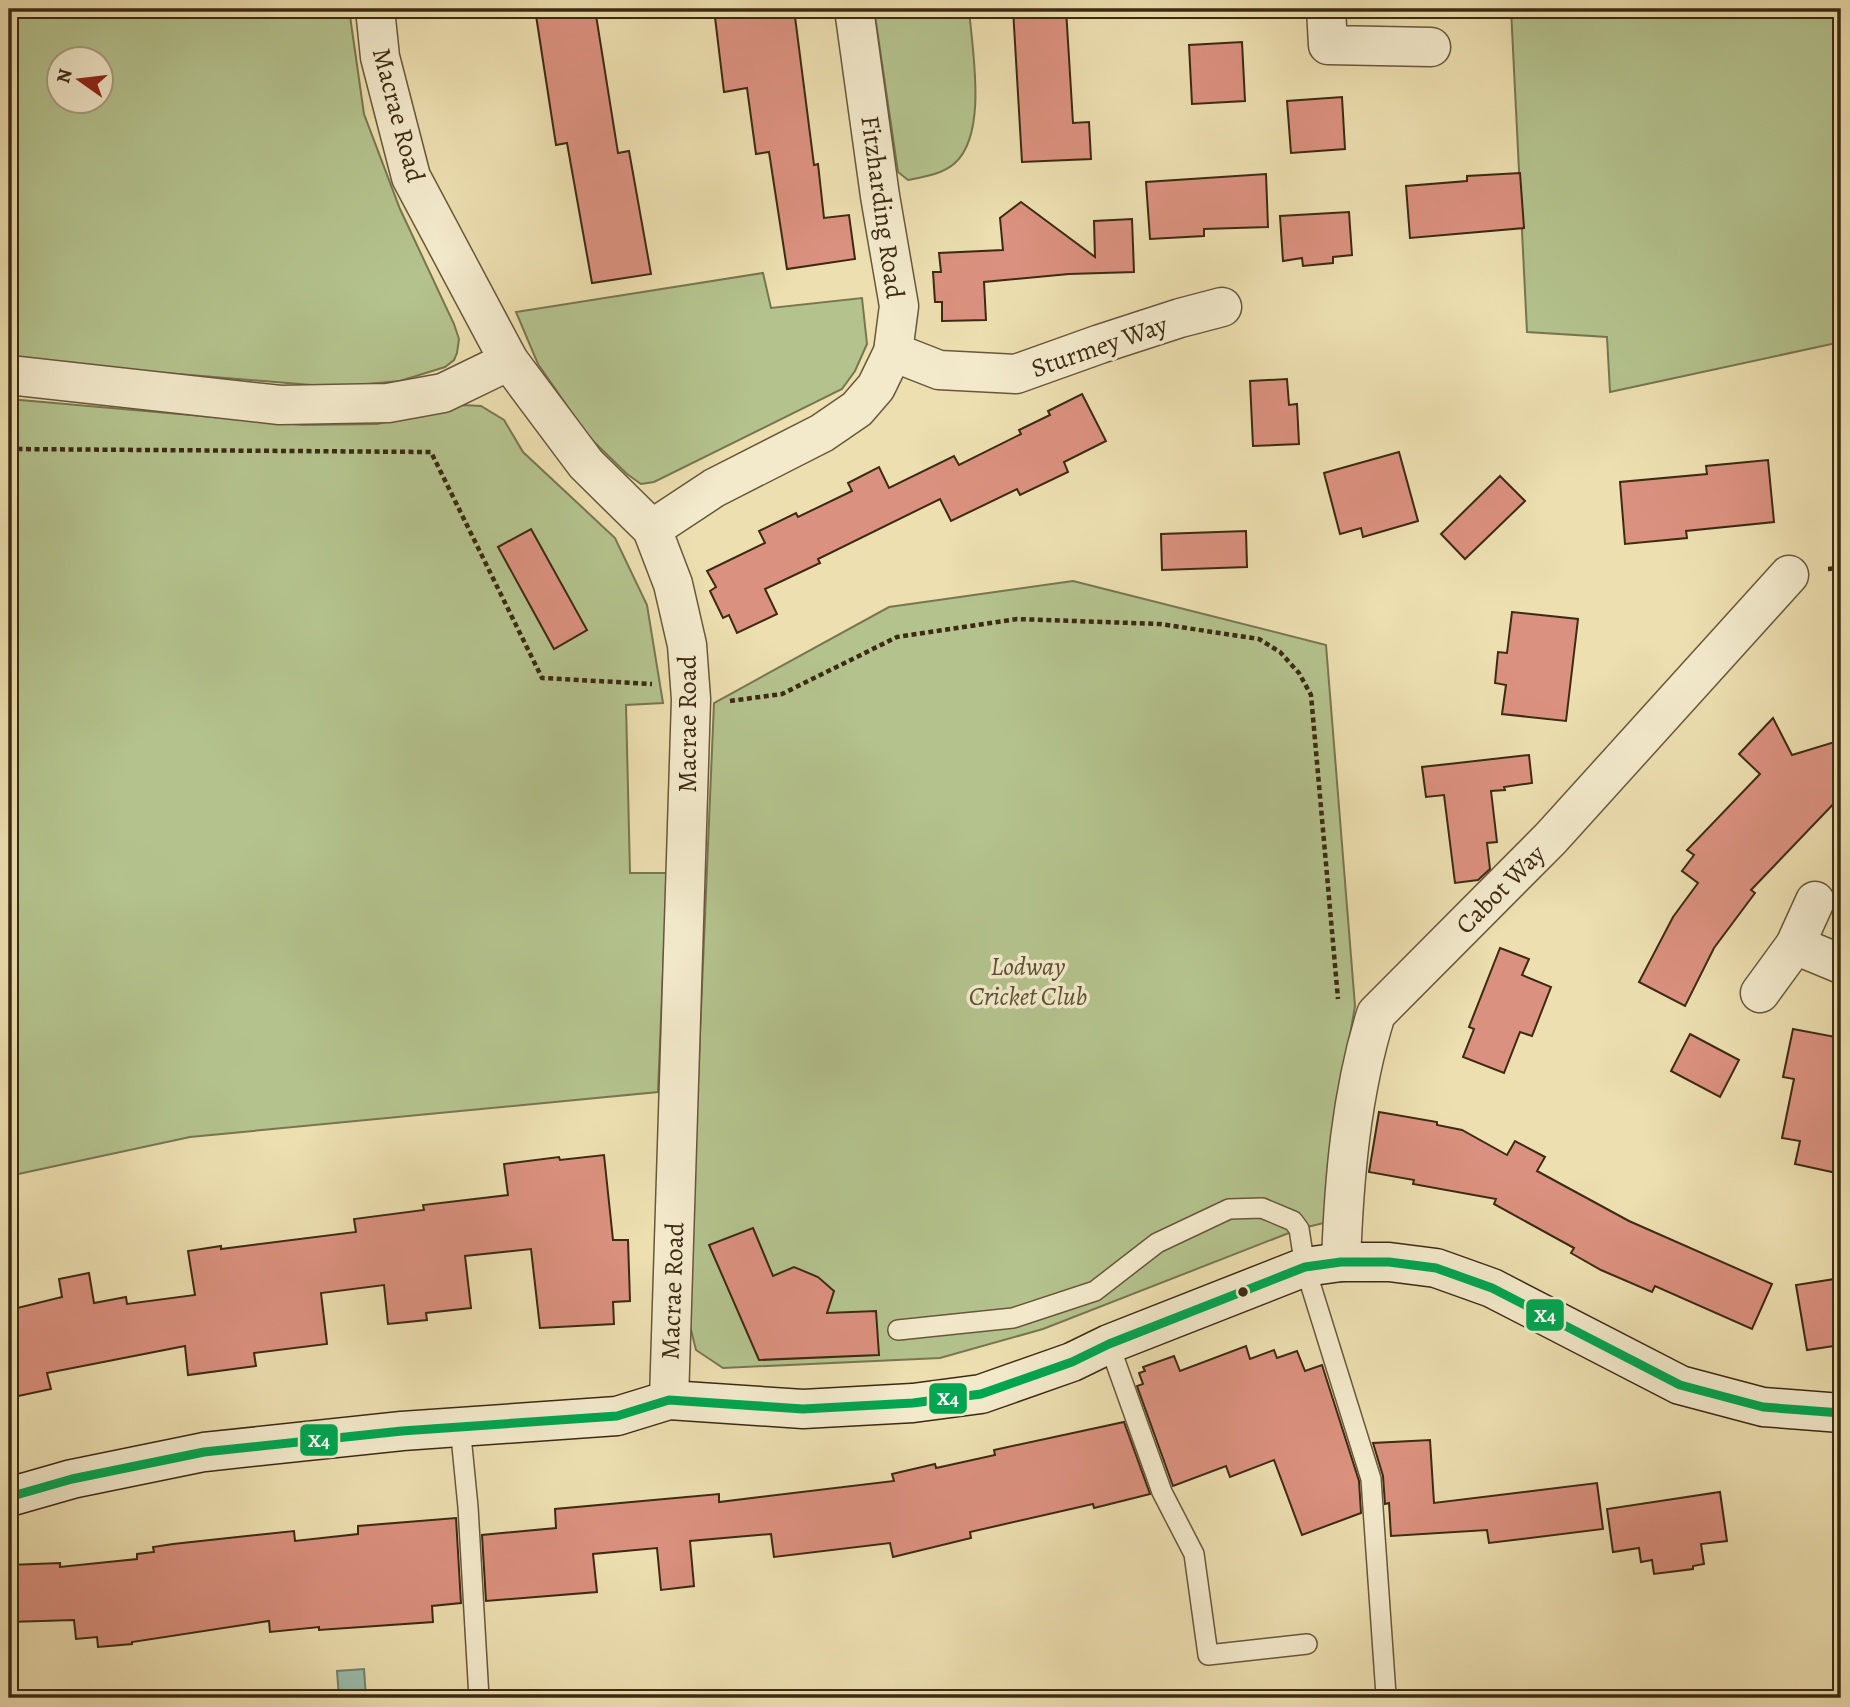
<svg xmlns="http://www.w3.org/2000/svg" width="1850" height="1707" viewBox="0 0 1850 1707" font-family="Alegreya,serif">
<style>
.green{fill:#b4c38e;stroke:#787650;stroke-width:2;fill-rule:evenodd}
.water{fill:#99bdab;stroke:#74826e;stroke-width:2}
.building{fill:#db917f;stroke:#3c2a12;stroke-width:2}
.lines{fill:none;stroke-linecap:round;stroke-linejoin:round}
.lane-casing{stroke:#68573a;stroke-width:22}
.street-casing{stroke:#68573a;stroke-width:41}
.secondary-casing{stroke:#3c2a12;stroke-width:41}
.path{stroke:#3c2a12;stroke-width:4.5;stroke-dasharray:5 3.5;stroke-linecap:butt}
.lane{stroke:#f3eacc;stroke-width:19}
.street{stroke:#f3eacc;stroke-width:38}
.secondary{stroke:#f3eacc;stroke-width:38}
.bus-1-casing{stroke:#f3eacc;stroke-width:14}
.bus-1{stroke:#00a651;stroke-width:9}
.bus-dot{fill:#3c2a12;stroke:#f3eacc;stroke-width:2.5}
.labels{text-anchor:middle;stroke-width:7;stroke-linejoin:round;paint-order:stroke}
.street-label{font-size:26px;fill:#3c2a12;stroke:#f3eacc}
.park-label{font-size:26px;font-style:italic;fill:#5a5031;stroke:#f3eacc}
.line-badge{stroke:#f3eacc;stroke-width:2.5}
.badge-label{font-size:19px;text-anchor:middle;font-weight:bold;fill:#fff}
</style>
<rect width="100%" height="100%" fill="#eddfb0"/>
<filter id="stains"><feTurbulence type="fractalNoise" baseFrequency=".00286" numOctaves="4"/><feColorMatrix values="0 0 0 0 .2 0 0 0 0 .09 0 0 0 0 .02 0 0 0 .5 -.17"/></filter>
<radialGradient id="worn" r=".72"><stop offset=".6" stop-color="#630" stop-opacity="0"/><stop offset="1" stop-color="#630" stop-opacity=".3"/></radialGradient>
<g class="green">
<path d="M9,9H349L364,114L400,209L454,324L459,339L457,353L454,360L445,367L400,381L357,385L324,386L9,360ZM60,60H102V102H60Z"/>
<path d="M874,9H969C972,49 988,133 955,163C943,174 924,177 908,180L898,172Z"/>
<polygon points="1511,9 1841,9 1841,342 1610,392 1607,337 1527,332"/>
<polygon points="763,273 771,308 862,298 867,344 855,371 842,389 654,482 641,484 627,474 588,436 538,364 516,312"/>
<polygon points="9,399 304,425 377,424 463,405 481,406 504,420 523,452 615,538 647,605 663,703 626,705 630,873 667,873 658,1092 190,1137 9,1176"/>
<polygon points="1073,581 1326,645 1355,1006 1338,1104 1324,1223 1299,1229 1043,1329 940,1358 723,1368 696,1350 688,1318 714,703 889,607"/>
</g>
<polygon class="water" points="364,1669 366,1698 339,1698 337,1671"/>
<g class="building">
<polygon points="535,9 595,9 618,153 629,151 651,274 592,283 567,143 556,145"/>
<polygon points="714,9 794,9 814,165 818,164 824,218 849,215 855,259 787,269 769,152 756,154 747,88 724,92"/>
<polygon points="1013,9 1066,9 1073,123 1089,122 1091,159 1022,162"/>
<polygon points="1242,42 1245,101 1192,104 1189,45"/>
<polygon points="1342,97 1345,149 1291,153 1287,101"/>
<polygon points="1520,173 1524,228 1410,238 1406,186 1467,181 1467,176"/>
<polygon points="1266,174 1268,227 1204,229 1204,236 1150,239 1146,182"/>
<polygon points="1021,202 1095,257 1094,221 1132,219 1134,272 1069,274 984,282 986,320 942,321 942,302 935,302 933,272 941,272 939,253 1003,250 1000,218"/>
<polygon points="1349,212 1352,255 1333,257 1333,263 1303,266 1302,258 1283,261 1280,216"/>
<polygon points="1287,379 1289,405 1297,404 1299,444 1253,446 1250,381"/>
<polygon points="1082,394 1106,441 1064,462 1068,472 1020,495 1017,489 951,521 940,499 818,559 820,563 765,589 777,614 737,633 729,615 723,618 710,591 716,587 707,571 765,543 759,531 796,513 798,517 852,491 848,483 879,467 889,488 954,456 959,465 1021,434 1019,430 1050,415 1048,411"/>
<polygon points="1399,452 1418,521 1363,537 1361,528 1340,534 1324,473"/>
<polygon points="1768,460 1774,522 1686,531 1687,538 1625,544 1620,482 1707,474 1706,466"/>
<polygon points="1500,476 1525,501 1465,559 1441,534"/>
<polygon points="531,529 587,630 554,649 498,547"/>
<polygon points="1246,531 1247,567 1162,570 1161,534"/>
<polygon points="1512,612 1578,619 1566,721 1502,714 1506,685 1495,683 1498,652 1507,653"/>
<polygon points="1773,718 1792,755 1841,740 1841,796 1751,890 1755,893 1714,948 1685,1006 1639,982 1673,917 1698,883 1682,871 1694,855 1687,850 1760,774 1739,754"/>
<polygon points="1529,755 1532,783 1504,787 1505,790 1491,791 1497,842 1487,843 1490,869 1478,880 1455,883 1444,795 1426,797 1422,767"/>
<polygon points="1500,948 1529,959 1522,975 1551,987 1532,1036 1520,1032 1504,1073 1463,1057 1474,1029 1469,1027"/>
<polygon points="1793,1029 1841,1038 1841,1174 1795,1164 1800,1141 1782,1138 1794,1079 1783,1077"/>
<polygon points="1690,1034 1739,1060 1720,1097 1671,1071"/>
<polygon points="1379,1112 1437,1122 1437,1125 1462,1130 1507,1155 1515,1141 1545,1157 1537,1171 1629,1221 1772,1284 1752,1329 1655,1286 1652,1292 1601,1270 1571,1253 1574,1248 1494,1204 1496,1199 1413,1184 1414,1180 1369,1172"/>
<polygon points="604,1155 613,1240 628,1240 630,1301 613,1302 614,1324 540,1328 531,1249 465,1256 471,1308 426,1313 427,1320 388,1324 384,1285 321,1293 327,1344 254,1353 256,1366 188,1375 185,1346 47,1373 51,1389 9,1398 9,1310 62,1297 59,1279 89,1273 94,1303 126,1297 127,1304 195,1295 188,1251 221,1246 221,1249 356,1232 354,1219 424,1210 423,1205 508,1195 504,1164 559,1157 560,1160"/>
<polygon points="753,1228 773,1276 794,1267 818,1277 834,1291 827,1313 876,1311 879,1355 759,1360 709,1245"/>
<polygon points="1841,1278 1841,1345 1807,1350 1796,1285"/>
<polygon points="1246,1346 1250,1359 1274,1350 1277,1358 1297,1351 1305,1371 1322,1365 1359,1481 1361,1513 1302,1535 1274,1460 1230,1477 1226,1466 1173,1486 1137,1386 1143,1384 1139,1373 1145,1371 1143,1367 1174,1356 1180,1371"/>
<polygon points="1124,1422 1150,1494 1094,1508 1093,1504 970,1532 971,1538 893,1557 890,1543 774,1557 771,1534 690,1541 694,1586 661,1590 657,1548 593,1554 597,1592 486,1601 482,1535 556,1528 555,1509 719,1494 719,1502 894,1481 892,1474 935,1464 936,1468 995,1455 994,1450"/>
<polygon points="1430,1440 1434,1503 1597,1483 1603,1529 1489,1543 1487,1530 1391,1536 1389,1503 1385,1504 1383,1476 1373,1443"/>
<polygon points="1720,1492 1727,1541 1701,1544 1704,1564 1693,1566 1693,1569 1654,1574 1652,1560 1641,1562 1639,1548 1613,1552 1607,1509"/>
<polygon points="456,1518 461,1603 432,1606 433,1622 319,1630 319,1627 270,1632 269,1621 132,1642 132,1644 98,1647 97,1637 76,1639 74,1620 9,1622 9,1565 60,1563 60,1567 137,1559 137,1554 154,1552 153,1547 173,1544 294,1531 295,1541 358,1534 358,1526"/>
</g>
<g class="lines">
<defs>
<g id="lane">
<polyline points="898,1330 1013,1318 1095,1291 1157,1243 1229,1209 1262,1208 1293,1221 1299,1229 1305,1267 1371,1479 1386,1695"/>
<polyline points="1109,1344 1162,1492 1194,1554 1208,1655 1307,1644"/>
<polyline points="460,1426 468,1507 479,1698"/>
</g>
<g id="street">
<polyline points="375,9 380,57 411,177 509,361 586,464 652,529 673,584 687,645 691,699 669,1400"/>
<polyline points="1326,9 1328,45 1431,47"/>
<polyline points="893,352 939,370 1016,374 1100,344 1180,318 1222,307"/>
<polyline points="9,375 280,405 388,403 443,393 509,361"/>
<polyline points="652,529 714,488 822,433 857,409 876,387 893,352 899,306 880,196 854,9"/>
<polyline points="1795,945 1841,964"/>
<polyline points="1760,993 1795,945 1815,901"/>
<path d="M1341,1262C1344,1179 1351,1094 1376,1014L1551,838L1789,575"/>
</g>
<polyline id="secondary" points="9,1497 72,1479 204,1452 402,1431 617,1416 669,1400 803,1409 913,1403 981,1394 1072,1362 1109,1344 1305,1267 1341,1262 1389,1262 1436,1268 1492,1288 1680,1385 1763,1407 1841,1413"/>
</defs>
<use href="#lane" class="lane-casing"/>
<use href="#street" class="street-casing"/>
<use href="#secondary" class="secondary-casing"/>
<g class="path">
<polyline points="9,449 431,452 542,678 652,684"/>
<polyline points="1828,569 1841,568"/>
<polyline points="730,701 782,694 897,637 1017,619 1160,624 1259,639 1280,652 1299,673 1311,695 1338,999"/>
</g>
<use href="#lane" class="lane"/>
<use href="#street" class="street"/>
<use href="#secondary" class="secondary"/>
<defs>
<polyline id="bus-1" points="9,1497 72,1479 204,1452 402,1431 617,1416 669,1400 803,1409 913,1403 981,1394 1072,1362 1109,1344 1305,1267 1341,1262 1389,1262 1436,1268 1492,1288 1680,1385 1763,1407 1841,1413"/>
</defs>
<use href="#bus-1" class="bus-1-casing"/>
<use href="#bus-1" class="bus-1"/>
</g>
<circle class="bus-dot" cx="1243" cy="1292" r="6"/>
<g class="labels">
<g class="street-label">
<text transform="translate(399 115) rotate(75)" y="9">Macrae Road</text>
<text transform="translate(883 207) rotate(82)" y="9">Fitzharding Road</text>
<text transform="translate(1099 346) rotate(-19)" y="9">Sturmey Way</text>
<text transform="translate(687 724) rotate(-90)" y="9">Macrae Road</text>
<text transform="translate(1500 889) rotate(-45)" y="9">Cabot Way</text>
<text transform="translate(672 1291) rotate(-88)" y="9">Macrae Road</text>
</g>
<g class="park-label">
<text x="1028" y="975">Lodway<tspan x="1028" dy="30">Cricket Club</tspan></text>
</g>
</g>
<g class="line-badge">
<rect x="1525" y="1298" width="40" height="34" rx="7" fill="#00a651"/>
<rect x="928" y="1382" width="40" height="33" rx="7" fill="#00a651"/>
<rect x="299" y="1423" width="40" height="34" rx="7" fill="#00a651"/>
</g>
<g class="badge-label">
<text x="1545" y="1322">X4</text>
<text x="948" y="1405">X4</text>
<text x="319" y="1447">X4</text>
</g>
<rect width="1850" height="1707" fill="none" stroke="#eddfb0" stroke-width="35"/>
<rect x="10" y="10" width="1829" height="1686" fill="none" stroke="#3c2a12" stroke-width="3.5"/>
<rect x="18" y="18" width="1815" height="1672" fill="none" stroke="#3c2a12" stroke-width="2"/>
<g transform="translate(80 80) rotate(284)"><circle r="33" fill="#f3eacc" stroke="#aa9d82" stroke-width="2"/>
<path d="M0-5L12 26L0 18L-12 26Z" fill="#8f2418"/>
<text y="-10" font-size="19" font-weight="bold" text-anchor="middle" fill="#3c2a12">N</text>
</g>
<rect width="100%" height="100%" filter="url(#stains)"/>
<rect width="100%" height="100%" fill="url(#worn)"/>
</svg>
